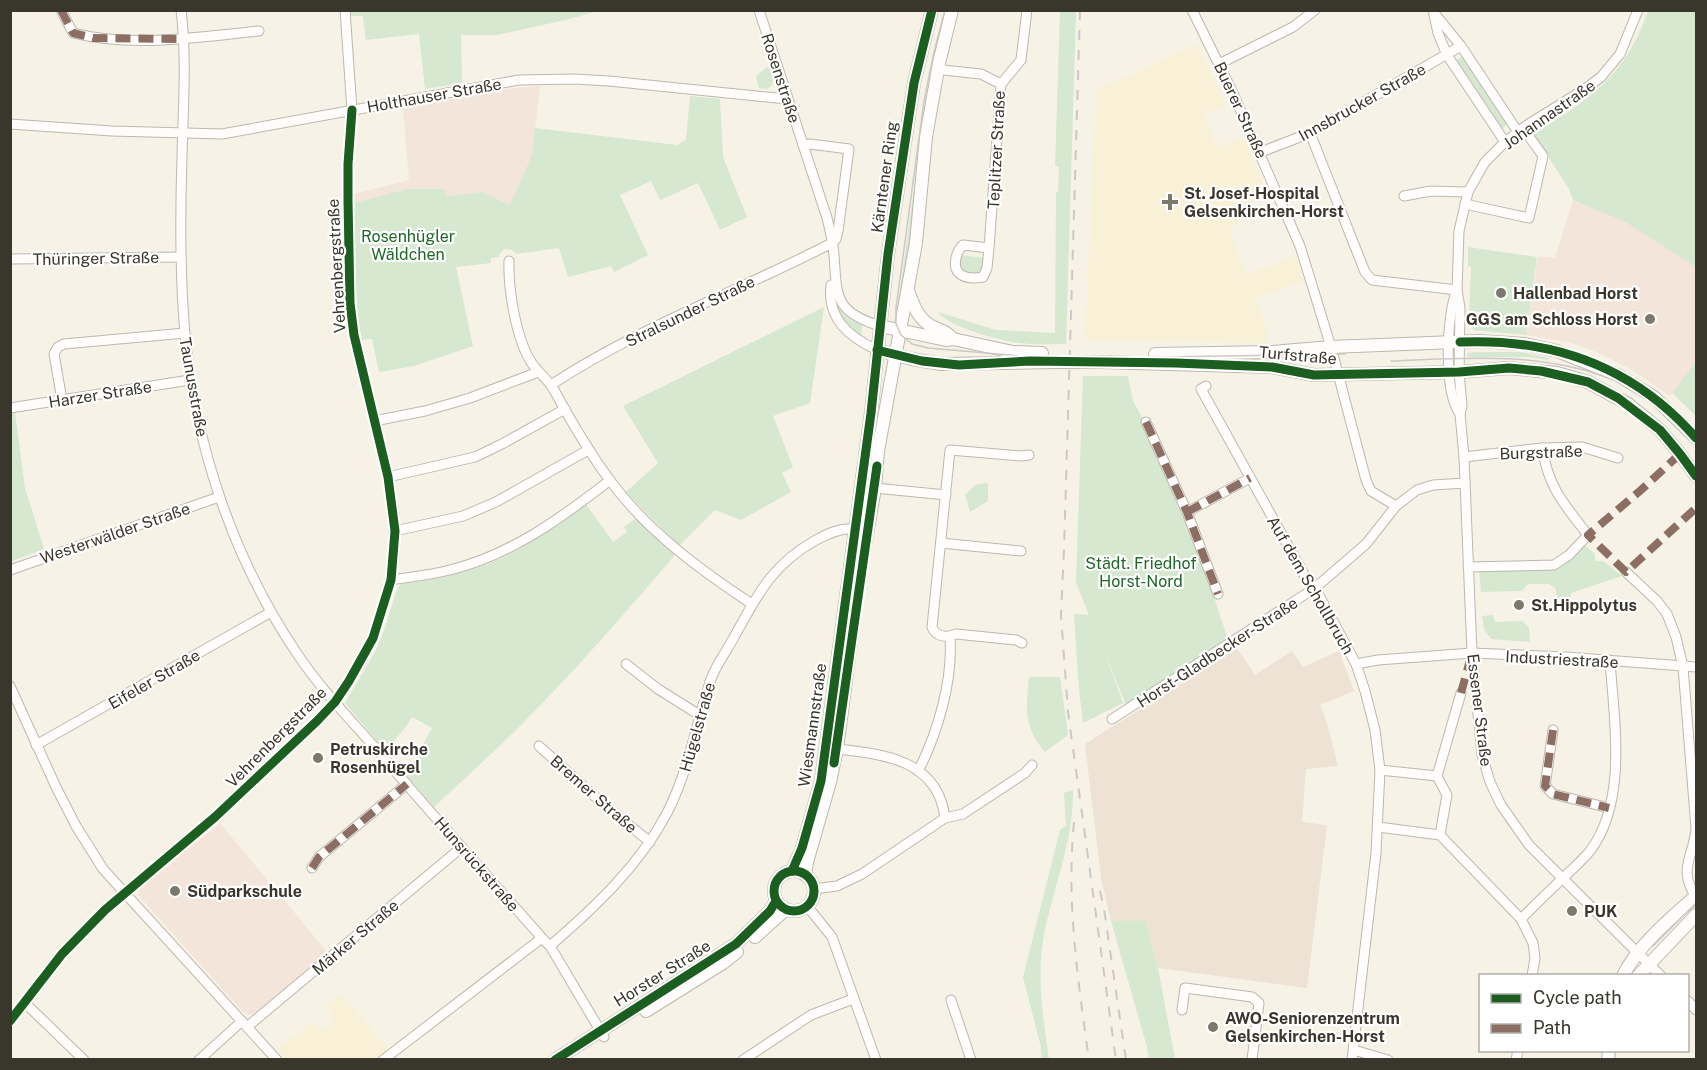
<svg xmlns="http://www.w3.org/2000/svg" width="1707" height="1070" viewBox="0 0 1707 1070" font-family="'Public Sans',sans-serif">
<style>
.built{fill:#f9f0d8}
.industrial{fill:#ede2d3}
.education{fill:#f3e5d9}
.green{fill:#d6e8cf}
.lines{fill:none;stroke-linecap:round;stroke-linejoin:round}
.minor-casing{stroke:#bcb8ae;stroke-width:11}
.major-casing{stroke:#bcb8ae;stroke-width:14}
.minor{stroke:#fefdfb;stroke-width:9}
.major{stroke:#fefdfb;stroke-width:12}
.tram{stroke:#cbc9c6;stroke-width:1.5}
.rail{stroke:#cbc9c6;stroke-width:2;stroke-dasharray:10 10;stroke-linecap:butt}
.major-bridge-casing{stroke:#bcb8ae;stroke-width:14;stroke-linecap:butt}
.major-bridge{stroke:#fefdfb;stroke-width:12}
.quiet{stroke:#8d6e63;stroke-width:8;stroke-dasharray:15 8;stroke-linecap:butt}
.cycleway-casing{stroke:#fff;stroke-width:13}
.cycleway{stroke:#1b5e20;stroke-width:9}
.poi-dot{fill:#7c786c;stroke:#fff;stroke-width:2}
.labels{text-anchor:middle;stroke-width:4.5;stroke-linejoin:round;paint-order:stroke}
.street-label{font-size:16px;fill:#39362b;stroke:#fff}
.poi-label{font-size:16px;font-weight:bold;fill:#39362b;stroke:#fff;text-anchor:start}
.park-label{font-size:16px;fill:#1f6828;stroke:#fff}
</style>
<rect width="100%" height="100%" fill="#f7f2e6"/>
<g class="built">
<polygon points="1196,44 1226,106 1205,114 1216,147 1244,138 1268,194 1234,211 1239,223 1229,228 1246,275 1296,256 1304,281 1256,298 1266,328 1268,343 1085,340 1096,91"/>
<polygon points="341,994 389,1050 374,1059 285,1059 277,1050 312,1022 321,1032 336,1019 326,1007"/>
</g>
<polygon class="industrial" points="1237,648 1255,675 1292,651 1303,667 1339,651 1354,691 1320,705 1327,723 1338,766 1306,769 1302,822 1327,825 1307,988 1158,968 1145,921 1111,921 1101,878 1085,744"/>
<g class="education">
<polygon points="540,86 532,155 510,206 482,192 446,196 407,189 354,203 354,194 409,180 403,108 505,89"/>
<polygon points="1573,200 1625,222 1696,267 1696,362 1670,396 1632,370 1599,353 1572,343 1526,335 1538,256 1555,258"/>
<polygon points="220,823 328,953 253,1015 249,1015 244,1013 138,895 140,888"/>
</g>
<g class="green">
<polygon points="349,11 598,11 566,20 497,35 461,35 462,83 425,89 419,34 366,40 363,16 350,16"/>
<polygon points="947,11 900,312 897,311 926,102 936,51"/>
<path d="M1060,11H1076L1066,344C1050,344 1035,345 1019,343C999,340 950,328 938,312L996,330L1055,333L1056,192H1058L1059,167L1055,166Z"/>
<path d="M1648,11H1696V267L1625,222L1573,200L1569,189L1534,134C1589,99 1626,76 1648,11Z"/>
<polygon points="1462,56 1508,124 1501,129 1455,61"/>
<polygon points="770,65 773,80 772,86 766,89 759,88 756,76"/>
<path d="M690,96L720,99L723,157L747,217L720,230L698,183L660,200L651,181L620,195L648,255L614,272L611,266L568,277L559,248L516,254L512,250L505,249L500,253L499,257L491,258V263L456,267L473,346L414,366L379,372L372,339L362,340C353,295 355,249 354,203L407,189H444L446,196L482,192L510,205L532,155L535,128L677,145L686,140Z"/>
<polygon points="1468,247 1537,257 1526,335 1473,330 1474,320 1469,319 1471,267 1468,266"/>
<polygon points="960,255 985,258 984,269 976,274 964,273 958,266"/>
<polygon points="835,300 862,325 861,337 843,322"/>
<polygon points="824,307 810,403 773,416 793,467 782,473 791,492 741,520 715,510 679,546 626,492 658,463 623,406"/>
<polygon points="1474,352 1521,352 1549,358 1548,360 1529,357 1468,357 1466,354"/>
<polygon points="1696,362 1696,416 1672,393"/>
<polygon points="1083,376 1128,376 1133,401 1145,423 1217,595 1215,600 1229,643 1126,705 1105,653 1123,703 1083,723 1079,690 1074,614 1089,615 1076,582"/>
<polygon points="15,413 25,488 44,549 12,561 10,560 10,414"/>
<polygon points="988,483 988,501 970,512 965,495 975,485"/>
<path d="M586,504L613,542L627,532L624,527L636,518L675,555C625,613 575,671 521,725C493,753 463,780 434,807L406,775L432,728L412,717L405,728L385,751L345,703L375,652L385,628L397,589L401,584C435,580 469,573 500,559C531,545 559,523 586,504Z"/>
<polygon points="1585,545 1595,554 1595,561 1603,561 1622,576 1571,593 1570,599 1557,599 1556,589 1549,584 1528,584 1522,591 1481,592 1479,571 1549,570 1563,566"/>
<polygon points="1493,615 1495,622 1523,621 1529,628 1530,642 1491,639 1484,629 1482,616"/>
<path d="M1029,677H1060L1068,735L1045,752C1023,725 1026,710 1029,677Z"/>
<path d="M1073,790C1074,842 1052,890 1043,940C1037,979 1043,1020 1049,1059H1041V1047L1023,977L1060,830L1066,826L1064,793Z"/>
<polygon points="1111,921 1145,921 1158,968 1175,1059 1149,1059 1147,1047"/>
</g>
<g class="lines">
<defs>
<g id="minor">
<path d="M61,10L73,33C133,48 198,37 259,31"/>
<path d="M181,10C187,59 183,108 182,157C180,216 180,276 185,335C196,448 233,558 296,652C321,690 354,723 383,757C435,818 489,878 542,938L550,946L604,1037"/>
<path d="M759,10L827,218C830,230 833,243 834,255C837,296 834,312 880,326"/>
<polyline points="1192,10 1232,91 1300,246 1331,347 1366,480 1371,491 1396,506"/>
<polyline points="1433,10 1438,33 1447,55 1505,142"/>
<polyline points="1638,10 1620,54 1601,77 1585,89 1527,125 1505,142 1485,162 1468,192 1459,231 1457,290 1460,308 1459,372 1462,406 1460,414 1464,457 1472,653 1482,755 1490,782 1501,805 1529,845 1661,976"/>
<polyline points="1435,14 1461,46 1518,132"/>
<path d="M939,63L943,70L981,74L1001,84L989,248L963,245C959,249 957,252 956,258C952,276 967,280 983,277L987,268L989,248"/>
<polyline points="1219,64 1293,27 1315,10"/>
<polyline points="1001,84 1021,60 1027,10"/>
<polyline points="10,124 112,131 222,134 519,80 574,79 609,81 787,99"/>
<polyline points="1310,133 1365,272 1372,280 1457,290"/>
<polyline points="1261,152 1310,133 1461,46"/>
<polyline points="1404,196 1431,191 1468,192"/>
<polyline points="1465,204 1529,218 1543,156 1523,128"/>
<polyline points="10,259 181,257"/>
<path d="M509,261C508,289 516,338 531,362C538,373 548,379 554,390C571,421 588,451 609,479C646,530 700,570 752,604"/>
<path d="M831,285C827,319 849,337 877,350"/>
<path d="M1456,292C1447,320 1443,390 1460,414"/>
<path d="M551,385C639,327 739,291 832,243L836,239L838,231L849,149L810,144L803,145"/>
<polyline points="1206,386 1201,389 1306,578 1319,595 1356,664 1365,691 1375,730 1380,770 1376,853 1352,1060"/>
<polyline points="62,400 54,354 58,347 64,344 185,333"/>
<polyline points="10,408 190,380"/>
<polyline points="374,421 425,411 470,398 538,372"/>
<polyline points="1146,422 1187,512 1218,594"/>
<polyline points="1464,457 1542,448 1582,447 1618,458"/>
<polyline points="388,477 475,457 502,444 565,409"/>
<polyline points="875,488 946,495"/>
<polyline points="1187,512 1250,478"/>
<polyline points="395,531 463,516 496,502 588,450"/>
<polyline points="941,543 1021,551"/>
<path d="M1468,567L1554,565L1569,555L1588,535C1564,504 1549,489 1542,448"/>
<polyline points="10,570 219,497"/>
<path d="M1626,572L1657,601L1667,614L1676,637L1683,667L1696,828C1694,857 1677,868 1696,897"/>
<path d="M391,580C410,577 431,575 450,570C511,555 561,518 609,481"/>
<path d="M1022,643L1016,640L956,634C946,638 936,637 932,627L950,450L1021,456L1029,455"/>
<polyline points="626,664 658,689 701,716"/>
<polyline points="1356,664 1378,660 1472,653 1566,657 1696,667"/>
<polyline points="10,686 56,787 76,826 103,869 277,1060"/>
<polyline points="1112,719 1315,588 1366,544 1396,506 1417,490 1433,485 1465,483"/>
<polyline points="1553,730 1545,786 1553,794 1609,808"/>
<polyline points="36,745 271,612"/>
<polyline points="539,746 602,803 650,842"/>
<path d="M837,749C884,754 938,760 945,818"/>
<polyline points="1380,770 1437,776"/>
<path d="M918,771C938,733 953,680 950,637"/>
<polyline points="1378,827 1440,835 1521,919 1533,943 1535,958 1532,976"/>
<polyline points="1440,835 1447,795 1437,776 1461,693"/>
<polyline points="312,868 319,857 407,784"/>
<polyline points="813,889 837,886 862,874 945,818 963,814 1025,773 1032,765"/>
<polyline points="807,906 832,937 876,1060"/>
<path d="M1521,919C1534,906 1547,893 1561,880C1571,870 1581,862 1590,851C1628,801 1614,719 1610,661"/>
<path d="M550,946C595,907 639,866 667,813C689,770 696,724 711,679C716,665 726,652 733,639C757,596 771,565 816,540C827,534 841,527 855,529"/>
<polyline points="951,1000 971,1060"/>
<polyline points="1688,1001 1696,1010"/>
<polyline points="24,1002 84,1060"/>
<polyline points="1182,1010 1185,988 1252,997 1259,1003 1252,1060"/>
<polyline points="10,1021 62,954 105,910 215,817 307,731 335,702 360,664 373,638 382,610 391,580 394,556 394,514 388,477 354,335 350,303 348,201 348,164 352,110 345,10"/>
<polyline points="247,1027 462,847"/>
<polyline points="1354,1050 1388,1060"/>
<polyline points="199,1060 242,1021"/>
<polyline points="383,1060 542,938"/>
<polyline points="743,1060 811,1015 853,999"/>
<polyline points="1516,1060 1518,1050"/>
</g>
<g id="major">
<path d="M909,293C914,307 919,320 933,327C942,331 947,332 953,339"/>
<polyline points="880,326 946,340 953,339 1013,352 1042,353"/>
<polyline points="877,350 912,359 941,364 1056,362"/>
<polyline points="1155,354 1272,352 1331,347 1479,341 1525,344 1557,351 1618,375 1654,397 1696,438"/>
<polyline points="1100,362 1272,367 1314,375 1459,372 1509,368 1557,373 1588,382 1628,404 1660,430 1680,454 1696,476"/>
<polyline points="792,871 802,848 821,781 871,413 888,254 914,83 932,10"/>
<circle cx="794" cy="891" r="20"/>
<polyline points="805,875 807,862 830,782 837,749 859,580 875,488 878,451 916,243 926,137 939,63 952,10"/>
<polyline points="755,937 786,909"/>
<path d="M1623,976C1637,946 1672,917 1696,896"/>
<polyline points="1638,976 1696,915"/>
<polyline points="646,1011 723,963 737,952"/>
<polyline points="555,1060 736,944 770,911 776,901"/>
<polyline points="1608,1060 1609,1050"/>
</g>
</defs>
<use href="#minor" class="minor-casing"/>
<use href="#major" class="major-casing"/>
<use href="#minor" class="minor"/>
<use href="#major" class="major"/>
<g class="tram">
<polyline points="945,10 934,52 924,101 896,308 896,324 901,335 912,344 928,348 1020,356 1160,357 1345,354"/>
<path d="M1391,361C1462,358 1535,352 1603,376"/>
<polyline points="1653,946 1696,903"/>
</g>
<g class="rail">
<polyline points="1080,10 1064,549 1061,615 1068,712 1116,1060"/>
<path d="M1074,822C1066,902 1078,980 1089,1060"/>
<polyline points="1100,891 1104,909 1126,1060"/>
</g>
<defs>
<polyline id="major-bridge" points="1056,362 1100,362"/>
</defs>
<use href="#major-bridge" class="major-bridge-casing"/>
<use href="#major-bridge" class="major-bridge"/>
<g class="quiet">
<polyline points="61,10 73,33 93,38 184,39"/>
<polyline points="1146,422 1187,512 1218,594"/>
<polyline points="1680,454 1641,490 1588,535 1626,572 1696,508"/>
<polyline points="1187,512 1250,478"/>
<polyline points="1461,693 1472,653"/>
<polyline points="1553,730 1545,786 1553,794 1609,808"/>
<polyline points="312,868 319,857 407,784"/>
</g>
<defs>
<g id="cycleway">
<path d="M1460,342C1553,338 1634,367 1696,438"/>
<polyline points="877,350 922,361 959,365 1030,361 1176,363 1272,367 1314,375 1459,372 1509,368 1541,371 1588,382 1618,398 1660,430 1680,454 1696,476"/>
<polyline points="834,763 877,466"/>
<polyline points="792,871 802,848 821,781 871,413 888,254 914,83 932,10"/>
<circle cx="794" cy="891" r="20"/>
<polyline points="10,1021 62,954 105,910 215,817 317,721 335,702 349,681 373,638 391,580 395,531 388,477 354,335 350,303 348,201 348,164 352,110"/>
<polyline points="555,1060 736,944 770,911 776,901"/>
</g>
</defs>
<use href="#cycleway" class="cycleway-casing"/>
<use href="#cycleway" class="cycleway"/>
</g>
<g class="poi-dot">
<path d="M1167 193h6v6h6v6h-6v6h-6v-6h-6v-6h6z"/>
<circle cx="1501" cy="293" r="6"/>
<circle cx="1650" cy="319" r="6"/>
<circle cx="1519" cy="605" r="6"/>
<circle cx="318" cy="758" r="6"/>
<circle cx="175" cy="891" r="6"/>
<circle cx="1572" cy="911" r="6"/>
<circle cx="1213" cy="1027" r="6"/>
</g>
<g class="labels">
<g class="street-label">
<text transform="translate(781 78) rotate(72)" y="6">Rosenstraße</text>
<text transform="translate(434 95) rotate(-10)" y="6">Holthauser Straße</text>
<text transform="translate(1362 102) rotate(-29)" y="6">Innsbrucker Straße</text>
<text transform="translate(1241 110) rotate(65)" y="6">Buerer Straße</text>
<text transform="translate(1549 114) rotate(-35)" y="6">Johannastraße</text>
<text transform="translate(996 150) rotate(-87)" y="6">Teplitzer Straße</text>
<text transform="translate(884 177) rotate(-82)" y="6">Kärntener Ring</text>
<text transform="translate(96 258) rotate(-1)" y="6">Thüringer Straße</text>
<text transform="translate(336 266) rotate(-93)" y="6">Vehrenbergstraße</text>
<text transform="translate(690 311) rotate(-26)" y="6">Stralsunder Straße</text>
<text transform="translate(1298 355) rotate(5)" y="6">Turfstraße</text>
<text transform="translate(194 387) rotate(80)" y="6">Taunusstraße</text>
<text transform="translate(100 394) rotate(-9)" y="6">Harzer Straße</text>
<text transform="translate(1541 452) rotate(-2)" y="6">Burgstraße</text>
<text transform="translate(115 533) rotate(-19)" y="6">Westerwälder Straße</text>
<text transform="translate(1311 585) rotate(60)" y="6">Auf dem Schollbruch</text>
<text transform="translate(1217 652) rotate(-33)" y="6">Horst-Gladbecker-Straße</text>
<text transform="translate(1562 659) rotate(3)" y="6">Industriestraße</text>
<text transform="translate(154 679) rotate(-30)" y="6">Eifeler Straße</text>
<text transform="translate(1480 710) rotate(83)" y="6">Essener Straße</text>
<text transform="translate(812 725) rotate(-82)" y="6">Wiesmannstraße</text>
<text transform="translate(697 727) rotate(-74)" y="6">Hügelstraße</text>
<text transform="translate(276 737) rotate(-45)" y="6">Vehrenbergstraße</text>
<text transform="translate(594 794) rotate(41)" y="6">Bremer Straße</text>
<text transform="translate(477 864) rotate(49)" y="6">Hunsrückstraße</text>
<text transform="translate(355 937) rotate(-40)" y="6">Märker Straße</text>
<text transform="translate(662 973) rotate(-32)" y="6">Horster Straße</text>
</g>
<g class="poi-label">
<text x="1184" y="199">St. Josef-Hospital<tspan x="1184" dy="18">Gelsenkirchen-Horst</tspan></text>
<text x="1513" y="299">Hallenbad Horst</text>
<text x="1638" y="325" text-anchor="end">GGS am Schloss Horst</text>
<text x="1531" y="611">St.Hippolytus</text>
<text x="330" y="755">Petruskirche<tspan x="330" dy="18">Rosenhügel</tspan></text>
<text x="187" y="897">Südparkschule</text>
<text x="1584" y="917">PUK</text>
<text x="1225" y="1024">AWO-Seniorenzentrum<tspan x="1225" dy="18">Gelsenkirchen-Horst</tspan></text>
</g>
<g class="park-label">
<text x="408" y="242">Rosenhügler<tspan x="408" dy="18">Wäldchen</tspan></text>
<text x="1141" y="569">Städt. Friedhof<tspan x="1141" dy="18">Horst-Nord</tspan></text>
</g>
</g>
<rect width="1707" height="1070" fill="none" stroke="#39362b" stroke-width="24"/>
<rect x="1479" y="974" width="210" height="78" fill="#ffffff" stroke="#b0afaa" stroke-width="1.5"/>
<rect x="1491" y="994" width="30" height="9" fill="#1b5e20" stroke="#b0afaa" stroke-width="1.5"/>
<text x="1533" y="1004" font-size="18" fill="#39362b">Cycle path</text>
<rect x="1491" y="1024" width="30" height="9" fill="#8d6e63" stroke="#b0afaa" stroke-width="1.5"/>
<text x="1533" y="1034" font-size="18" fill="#39362b">Path</text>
</svg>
